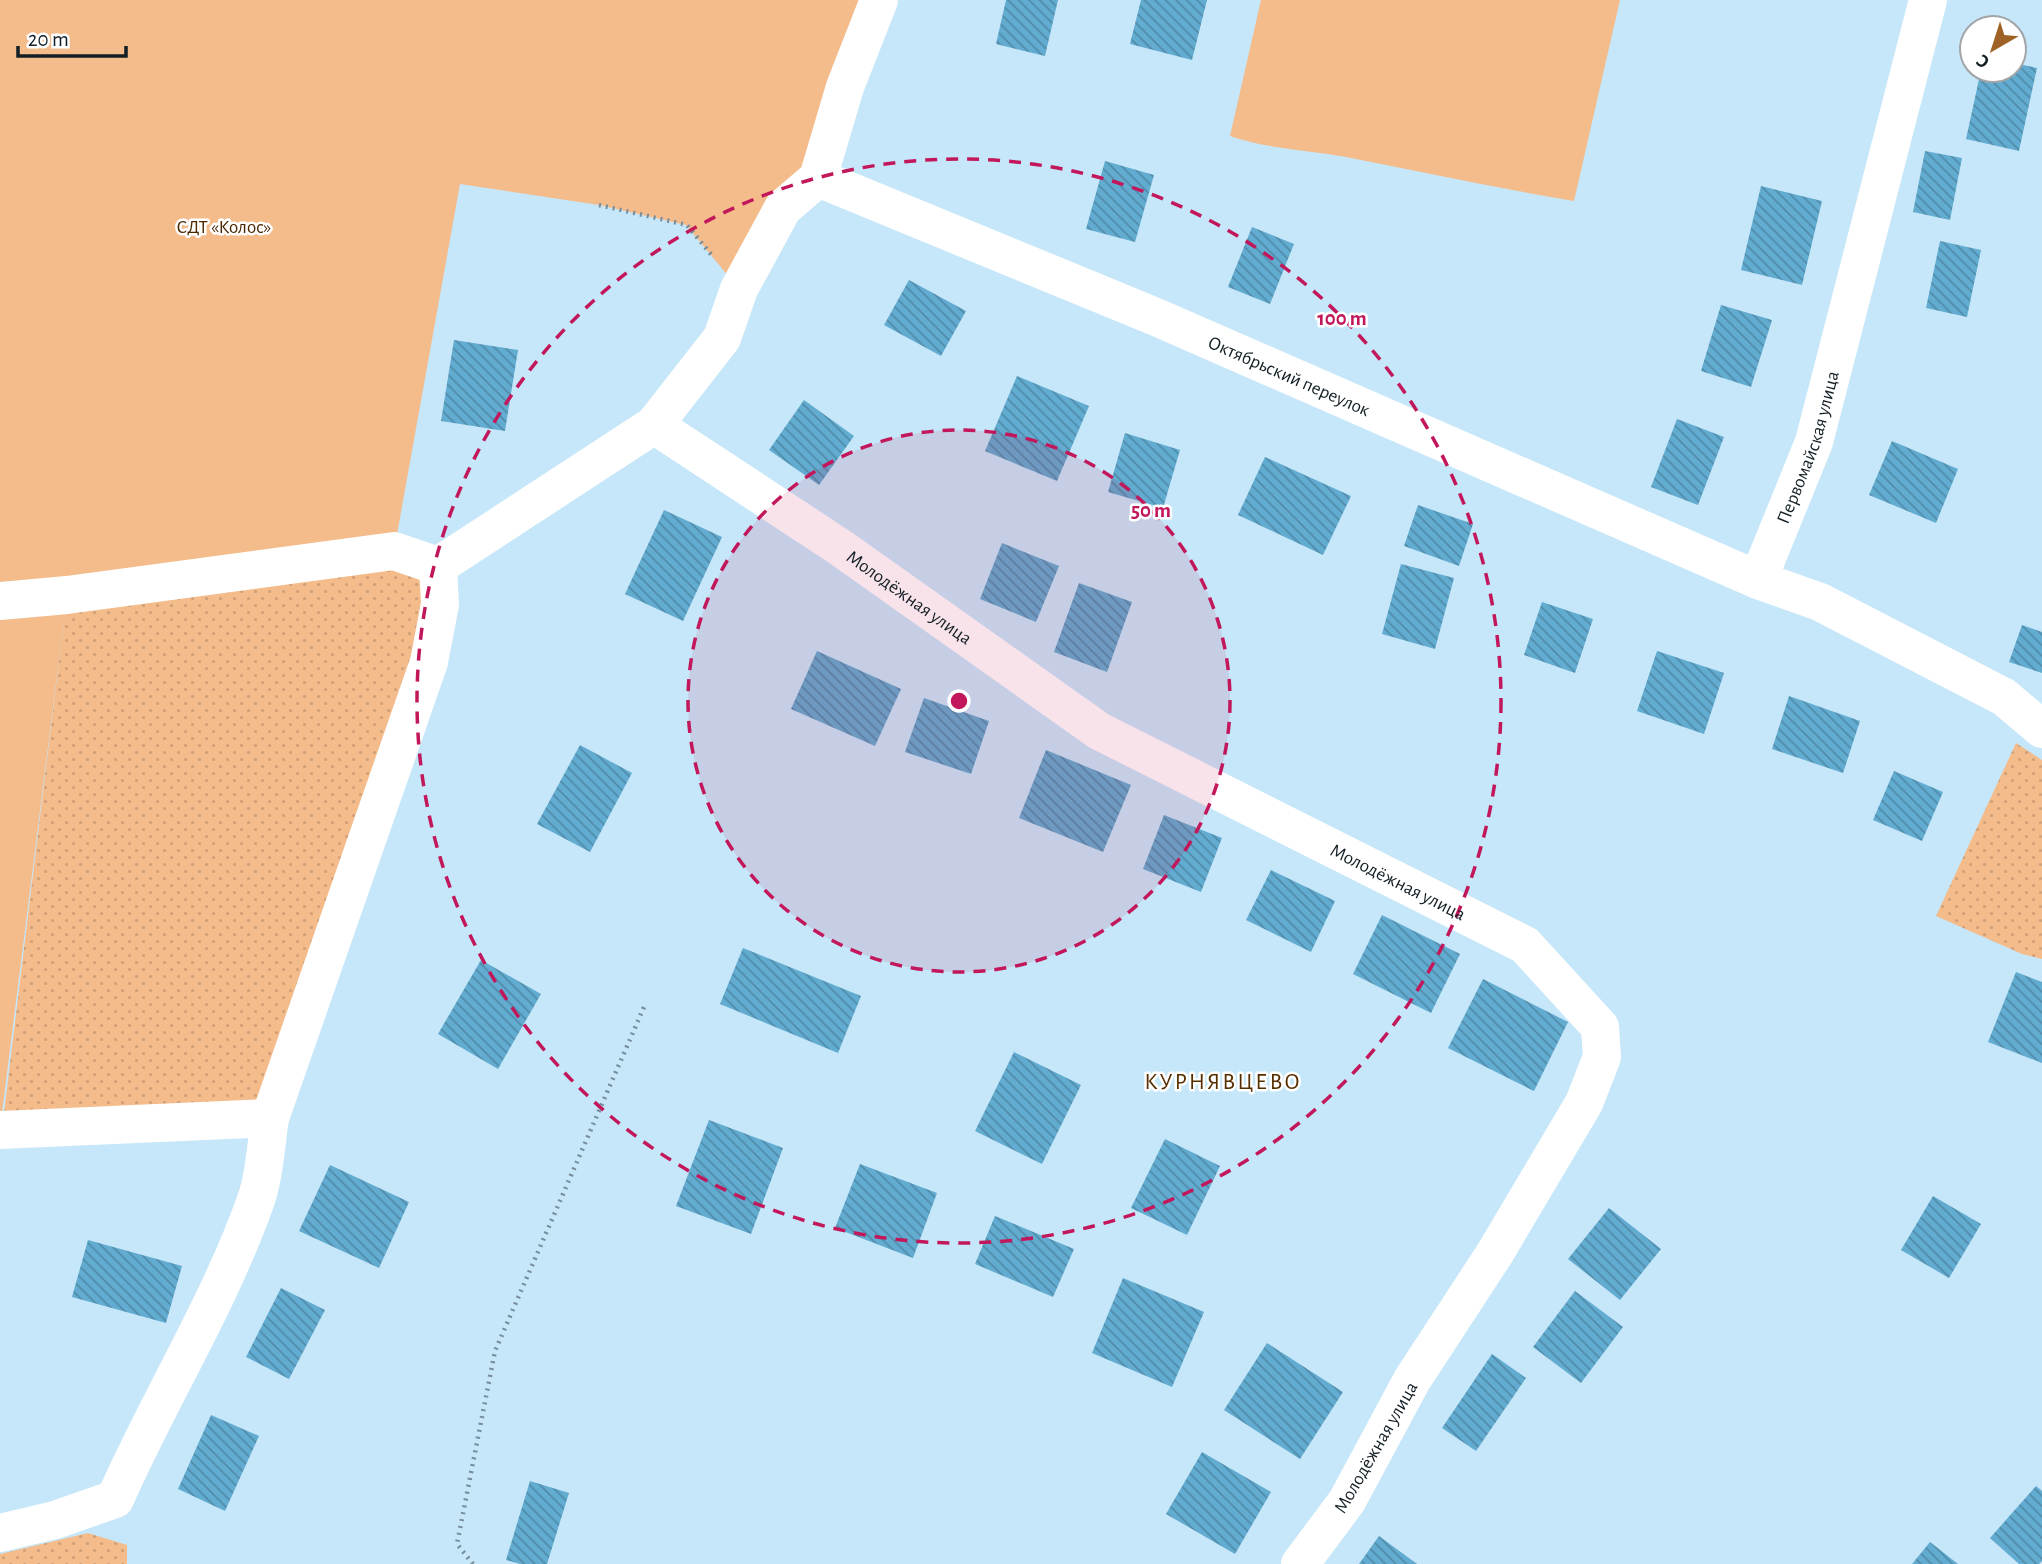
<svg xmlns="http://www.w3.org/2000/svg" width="2042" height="1564" viewBox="0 0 2042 1564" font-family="'Alegreya Sans',sans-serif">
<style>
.grass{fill:url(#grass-dots)}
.garden{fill:#f4bb8b}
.building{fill:url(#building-back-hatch)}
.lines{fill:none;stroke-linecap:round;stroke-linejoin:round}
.path{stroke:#768d9b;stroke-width:4.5;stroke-dasharray:2 5;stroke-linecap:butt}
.minor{stroke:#fff;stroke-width:38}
.ring{fill:none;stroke:#c2185b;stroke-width:3.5;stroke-dasharray:12 9}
.labels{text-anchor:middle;stroke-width:5;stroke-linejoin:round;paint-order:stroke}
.park-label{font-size:19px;fill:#4b2700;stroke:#fff}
.street-label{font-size:19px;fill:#131f26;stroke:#fff}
.quarter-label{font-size:23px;letter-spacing:2px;fill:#572e00;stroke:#fff}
.centre{fill:#c2185b;stroke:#fff;stroke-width:3.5}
.ring-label{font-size:21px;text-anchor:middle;font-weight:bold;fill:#c2185b;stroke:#fff;stroke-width:5;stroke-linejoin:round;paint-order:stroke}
</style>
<defs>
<pattern id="grass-dots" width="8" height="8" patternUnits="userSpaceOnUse" patternTransform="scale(1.75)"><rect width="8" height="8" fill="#f4bb8b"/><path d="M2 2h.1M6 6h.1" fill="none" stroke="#d0a078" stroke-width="1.8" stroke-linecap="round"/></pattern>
<pattern id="building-back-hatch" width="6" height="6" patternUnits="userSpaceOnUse" patternTransform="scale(1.75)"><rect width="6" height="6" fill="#62acd1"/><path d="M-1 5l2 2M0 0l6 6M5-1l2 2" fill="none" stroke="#508ba9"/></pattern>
</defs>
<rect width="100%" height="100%" fill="#c6e7f9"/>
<g class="grass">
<polygon points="394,551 440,604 270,1118 2,1129 67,595"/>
<polygon points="2016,743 2042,760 2042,959 2022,954 1936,916"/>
<polygon points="88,1533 127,1545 127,1564 0,1564 0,1554"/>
</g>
<g class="garden">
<polygon points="0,0 879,0 845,87 739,289 686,225 599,205 460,184 394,551 67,596 0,1129"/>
<path d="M1261,0H1620L1574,201C1497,188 1422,172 1346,157C1308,150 1267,149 1230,136Z"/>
</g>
<g class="building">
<polygon points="1006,0 1058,0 1045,56 996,44"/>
<polygon points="1141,0 1207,0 1192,60 1130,44"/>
<polygon points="2014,63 2037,68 2019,151 1966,139 1981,70 2014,70"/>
<polygon points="1925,151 1962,158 1950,220 1913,212"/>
<polygon points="1105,161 1154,175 1135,242 1086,229"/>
<polygon points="1761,186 1822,201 1802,285 1741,270"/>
<polygon points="1252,227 1294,244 1270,304 1228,287"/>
<polygon points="1940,241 1981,250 1967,317 1926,308"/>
<polygon points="909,280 966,311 941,356 884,325"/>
<polygon points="1721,305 1772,320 1751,387 1701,371"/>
<polygon points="454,340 518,350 505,431 441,421"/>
<polygon points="1017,376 1089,406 1057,481 985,451"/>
<polygon points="804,400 854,436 819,485 769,450"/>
<polygon points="1677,419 1724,437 1698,505 1651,487"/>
<polygon points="1125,433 1180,450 1163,508 1108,492"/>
<polygon points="1892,441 1958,469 1936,523 1869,495"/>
<polygon points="1265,457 1351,496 1323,555 1238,515"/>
<polygon points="1418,505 1473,524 1459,566 1404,546"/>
<polygon points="664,510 722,537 683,621 625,594"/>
<polygon points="1002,543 1059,566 1036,622 980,599"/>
<polygon points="1401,564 1454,578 1435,649 1382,634"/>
<polygon points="1079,583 1132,602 1107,672 1054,652"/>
<polygon points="1542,602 1593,619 1575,673 1524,655"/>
<polygon points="2022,625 2042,632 2042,673 2009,662"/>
<polygon points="817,651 901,689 875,746 791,709"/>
<polygon points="1657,651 1724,673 1704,734 1637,711"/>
<polygon points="1789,696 1860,721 1843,773 1772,749"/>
<polygon points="924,698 989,721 971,774 905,752"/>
<polygon points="580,745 632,773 590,852 537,824"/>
<polygon points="1046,750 1131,785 1103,852 1019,818"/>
<polygon points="1894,771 1943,792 1922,841 1873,820"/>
<polygon points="1164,815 1222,838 1201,892 1143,869"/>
<polygon points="1271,870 1335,901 1311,952 1246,920"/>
<polygon points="1382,915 1460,954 1431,1013 1353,974"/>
<polygon points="743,948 861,996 838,1053 720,1004"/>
<polygon points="481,960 541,994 498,1069 438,1034"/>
<polygon points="2016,972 2042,982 2042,1063 1988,1042"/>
<polygon points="1483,979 1568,1022 1534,1091 1448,1048"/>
<polygon points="1014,1052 1081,1085 1042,1164 975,1131"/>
<polygon points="709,1120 783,1148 751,1234 676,1206"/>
<polygon points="1165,1139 1220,1166 1187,1235 1131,1208"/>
<polygon points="860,1164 937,1193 913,1258 835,1228"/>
<polygon points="330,1165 409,1202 379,1268 299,1231"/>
<polygon points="1933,1196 1981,1224 1949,1278 1901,1250"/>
<polygon points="1609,1208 1661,1249 1620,1300 1568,1259"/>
<polygon points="995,1216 1074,1249 1053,1297 975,1264"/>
<polygon points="88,1240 182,1266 166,1323 72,1297"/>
<polygon points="1123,1278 1204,1312 1172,1387 1092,1353"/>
<polygon points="281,1288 325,1310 289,1379 246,1357"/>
<polygon points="1575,1291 1623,1327 1581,1383 1533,1347"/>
<polygon points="1267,1343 1343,1392 1300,1459 1224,1410"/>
<polygon points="1492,1354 1526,1378 1476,1451 1442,1428"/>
<polygon points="211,1415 259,1436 225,1511 178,1489"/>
<polygon points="1202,1452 1271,1492 1235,1554 1166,1514"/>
<polygon points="530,1481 569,1493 547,1564 520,1564 506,1560"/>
<polygon points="2036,1486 2042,1491 2042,1561 2039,1564 2019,1564 1990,1538"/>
<polygon points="1379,1536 1417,1564 1359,1564"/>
<polygon points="1930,1542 1958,1564 1912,1564"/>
</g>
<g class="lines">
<g class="path">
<polyline points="599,205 687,225 714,258"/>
<polyline points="473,1564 457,1544 495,1351 644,1007"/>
</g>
<g class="minor">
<path id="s1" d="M818,178L1156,317L1758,580L1820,602L2004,697L2042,729"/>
<path id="s2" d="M654,425L841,548L1099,731L1525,945L1600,1027L1602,1057L1584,1103L1495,1253L1412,1380L1347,1501L1300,1564"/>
<path id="s3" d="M1758,580L1814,442L1928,0"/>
<polyline points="0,601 67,595 394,551 438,566 654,425 722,338 739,289 783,208 818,178 845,87 879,0"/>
<polyline points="0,1130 270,1118"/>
<path d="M0,1533L55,1520L115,1499C160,1397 220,1303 257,1197C265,1173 266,1143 270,1118L429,662L440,604L438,566"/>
</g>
</g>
<circle cx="959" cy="701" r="271" fill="#c2185b" fill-opacity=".12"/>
<g class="ring">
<circle cx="959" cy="701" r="271"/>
<circle cx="959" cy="701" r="542"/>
</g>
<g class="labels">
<g class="park-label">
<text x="224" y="233">СДТ «Колос»</text>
</g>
<g class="street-label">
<text dy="7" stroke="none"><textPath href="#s1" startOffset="511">Октябрьский переулок</textPath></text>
<text dy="7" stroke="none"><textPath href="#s3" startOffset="142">Первомайская улица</textPath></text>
<text dy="7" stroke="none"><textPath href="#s2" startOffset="308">Молодёжная улица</textPath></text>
<text dy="7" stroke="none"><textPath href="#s2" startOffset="875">Молодёжная улица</textPath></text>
<text transform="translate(1375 1447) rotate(-60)" y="7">Молодёжная улица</text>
</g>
<g class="quarter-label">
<text x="1223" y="1089">КУРНЯВЦЕВО</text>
</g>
</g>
<circle cx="959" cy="701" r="10" class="centre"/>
<g class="ring-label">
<text x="1342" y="325">100 m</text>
<text x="1151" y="517">50 m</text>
</g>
<g transform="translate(1993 49) rotate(219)"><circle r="33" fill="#ffffff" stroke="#a1a5a8" stroke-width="2"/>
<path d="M0-5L12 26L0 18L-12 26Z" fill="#9f6226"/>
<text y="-10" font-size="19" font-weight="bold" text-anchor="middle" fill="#131f26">С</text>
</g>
<path d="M18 46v10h108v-10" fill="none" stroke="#131f26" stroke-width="3.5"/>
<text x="28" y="46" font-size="21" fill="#131f26" stroke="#ffffff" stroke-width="5" paint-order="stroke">20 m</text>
</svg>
